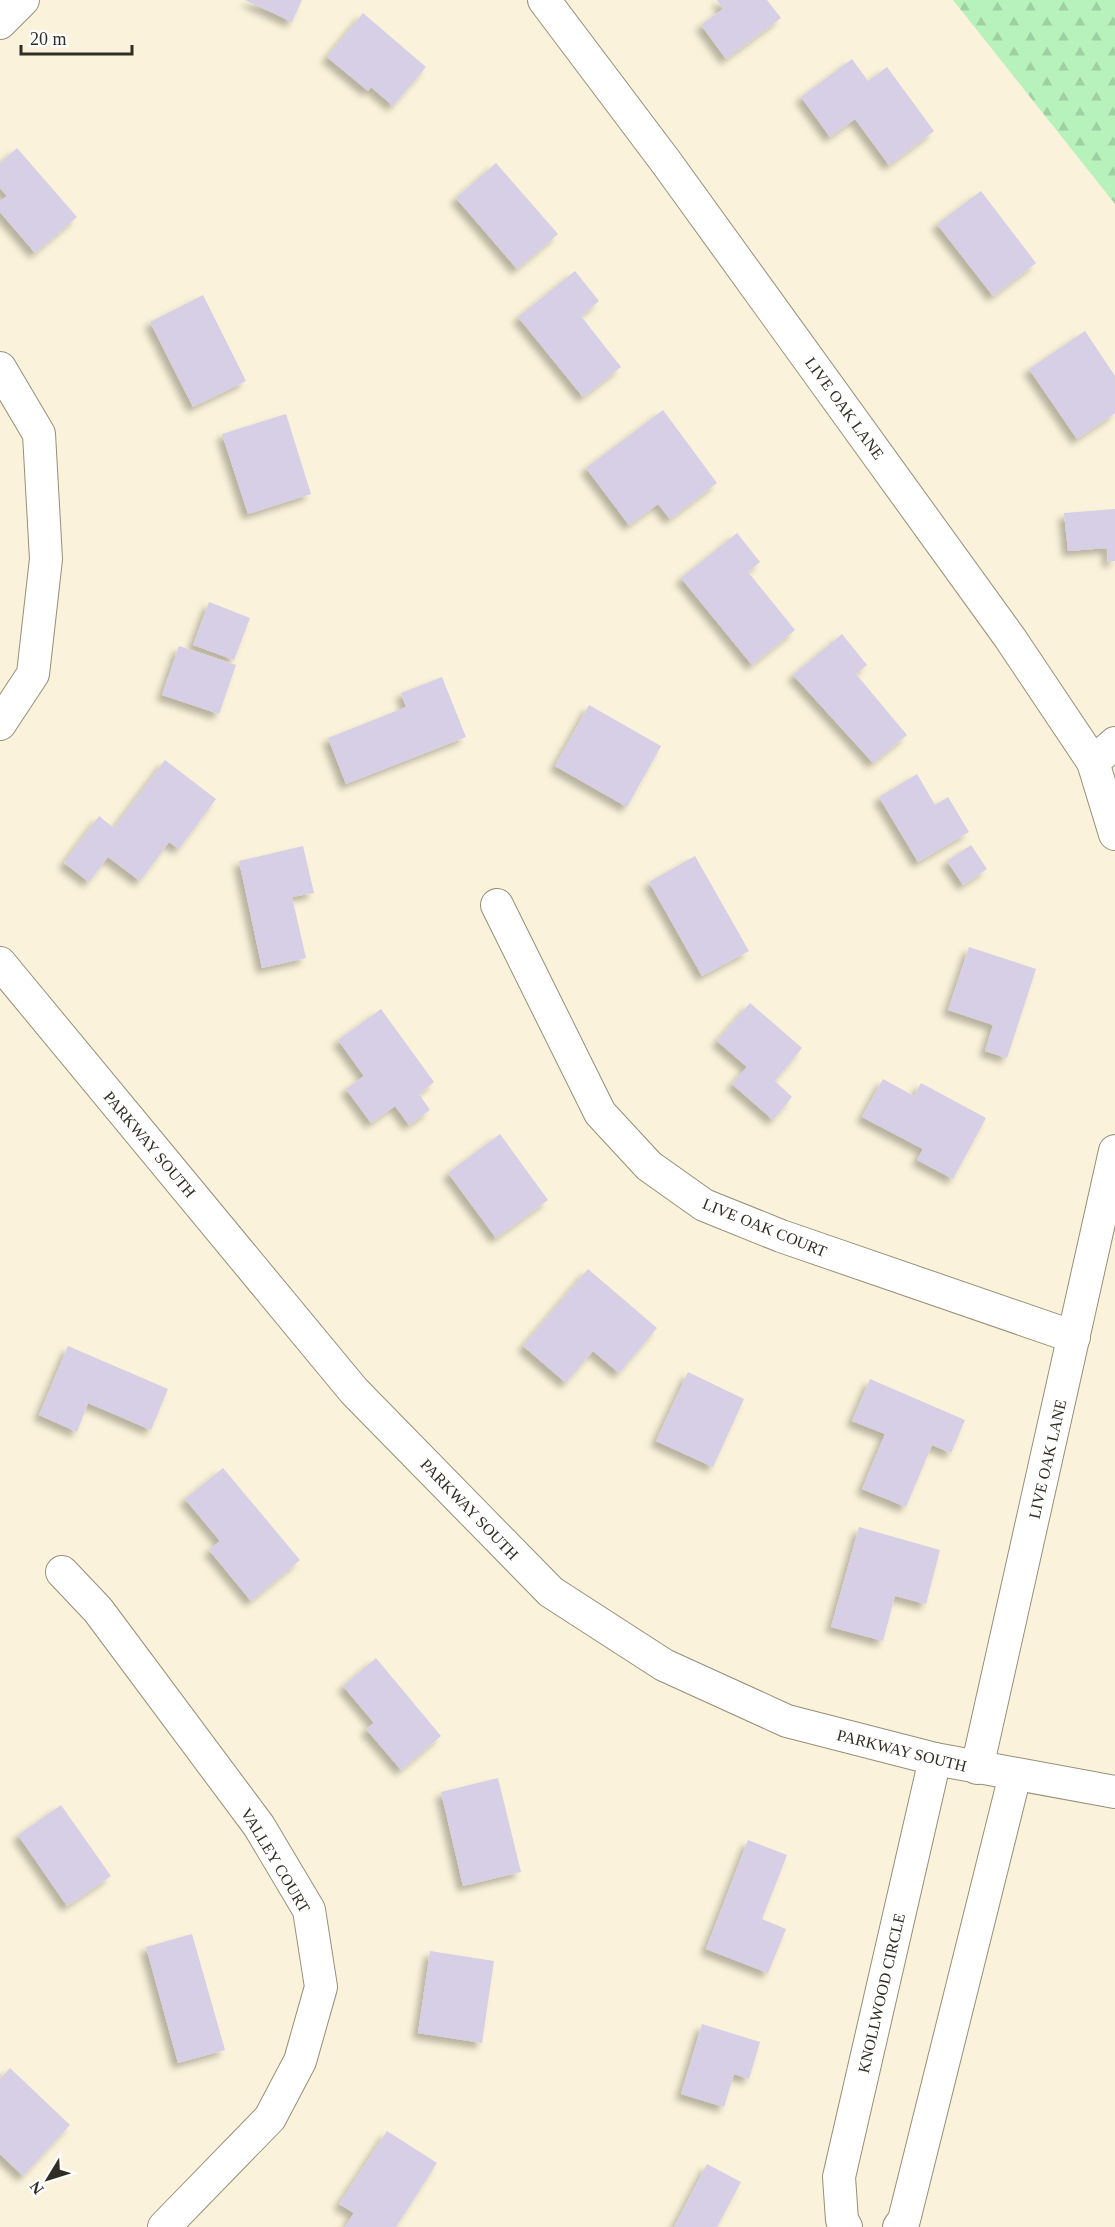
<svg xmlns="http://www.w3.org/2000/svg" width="1115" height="2227" viewBox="0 0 1115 2227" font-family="Georgia,serif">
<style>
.forest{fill:url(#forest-firs)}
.building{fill:#d6cfe6;filter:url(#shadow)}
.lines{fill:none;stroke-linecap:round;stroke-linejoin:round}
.street-casing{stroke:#968f79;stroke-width:34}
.street{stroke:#fff;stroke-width:32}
.labels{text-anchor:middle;stroke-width:4.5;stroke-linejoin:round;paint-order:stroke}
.street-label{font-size:16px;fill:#302d24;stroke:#fff}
</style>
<defs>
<pattern id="forest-firs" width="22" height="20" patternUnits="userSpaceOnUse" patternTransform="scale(1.5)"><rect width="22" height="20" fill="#b7f2bd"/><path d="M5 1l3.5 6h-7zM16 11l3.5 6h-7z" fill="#9ed0a2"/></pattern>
<filter id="shadow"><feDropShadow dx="-5.5" dy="5.5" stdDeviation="3" flood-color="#0004"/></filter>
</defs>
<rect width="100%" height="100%" fill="#faf2da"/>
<polygon class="forest" points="953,0 1115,0 1115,204"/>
<g class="building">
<polygon points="245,0 302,0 292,22"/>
<polygon points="717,0 767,0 781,18 726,59 701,25 723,9"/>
<polygon points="363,13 426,67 393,106 371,87 368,91 327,57"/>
<polygon points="852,59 868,81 887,67 934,131 889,165 855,119 830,137 801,97"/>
<polygon points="17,148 77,217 35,253 0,212 0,201 7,196 0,188 0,163"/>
<polygon points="496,163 558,234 517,269 456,198"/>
<polygon points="981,191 1036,263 993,296 937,224"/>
<polygon points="575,271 599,301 581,316 621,367 583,397 518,317"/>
<polygon points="203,295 246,381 193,407 150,322"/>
<polygon points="1085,331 1115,376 1115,413 1077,439 1029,369"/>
<polygon points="663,410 717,483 670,519 658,504 629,525 586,468"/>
<polygon points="286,414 311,494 248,514 222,434"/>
<polygon points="1115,509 1115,561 1108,562 1107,548 1068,551 1064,513"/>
<polygon points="737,533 760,562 748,572 795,630 752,665 681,578"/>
<polygon points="209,602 250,618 234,660 193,645"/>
<polygon points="842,634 867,665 856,674 907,735 873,763 793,675"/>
<polygon points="179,646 236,665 219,714 162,695"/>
<polygon points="442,677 466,737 346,784 328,738 406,707 401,693"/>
<polygon points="589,705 661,746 627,807 555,766"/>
<polygon points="165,760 216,799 179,849 169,842 140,881 108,857 89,882 64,863 99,816 114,828"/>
<polygon points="917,774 935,805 948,797 969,832 918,862 879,797"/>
<polygon points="971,845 987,869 963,885 947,861"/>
<polygon points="303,846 314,893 292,897 306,958 262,968 239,861"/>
<polygon points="695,856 749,951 702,976 649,882"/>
<polygon points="969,947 1036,969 1007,1058 985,1051 993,1025 948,1010"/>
<polygon points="750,1003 802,1048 775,1081 792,1097 773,1120 732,1084 747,1067 717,1041"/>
<polygon points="381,1009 434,1082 419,1094 430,1110 409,1125 395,1106 371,1123 346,1089 364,1076 338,1040"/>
<polygon points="883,1079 914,1096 921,1083 986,1118 953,1179 917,1160 923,1149 862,1117"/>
<polygon points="500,1134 548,1200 496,1238 448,1173"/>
<polygon points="588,1269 657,1328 619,1373 593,1351 566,1383 523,1346"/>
<polygon points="68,1346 168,1389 151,1430 88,1403 77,1432 39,1415"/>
<polygon points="688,1372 744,1399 713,1467 656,1441"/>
<polygon points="870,1379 965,1420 951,1453 932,1445 906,1507 862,1489 885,1434 852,1421"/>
<polygon points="223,1468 300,1560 251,1601 209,1550 220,1541 185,1499"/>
<polygon points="859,1527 940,1550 926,1604 895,1596 883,1641 831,1627"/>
<polygon points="376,1658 441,1736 401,1770 366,1729 374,1723 343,1686"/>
<polygon points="498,1778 521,1872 463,1886 441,1792"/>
<polygon points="61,1805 111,1876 67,1906 18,1835"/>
<polygon points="748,1840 787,1855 762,1919 786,1929 768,1973 706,1949"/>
<polygon points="192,1934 225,2050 178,2063 146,1947"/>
<polygon points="430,1951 494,1961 482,2043 418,2033"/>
<polygon points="702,2024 760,2042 749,2079 734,2074 724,2107 681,2094"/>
<polygon points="10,2068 70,2125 23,2176 0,2154 0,2079"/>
<polygon points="387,2131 437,2163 396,2227 345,2227 354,2213 339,2204"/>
<polygon points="707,2164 741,2182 717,2227 674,2227"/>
</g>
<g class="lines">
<defs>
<g id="street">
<polyline points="544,0 666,162 1010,638 1093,762 1115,834"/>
<polyline points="0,23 23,0"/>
<polyline points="0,368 39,434 46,559 33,674 0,724"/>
<polyline points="1093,762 1115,743"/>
<polyline points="497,905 600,1113 649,1166 704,1205 781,1236 1074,1337"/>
<polyline points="0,963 354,1391 551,1592 664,1665 787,1721 935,1759 1115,1792"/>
<polyline points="62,1572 98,1610 259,1826 309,1910 321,1987 300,2061 270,2118 164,2227"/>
<polyline points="977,1768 1115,1151"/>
<polyline points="846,2227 842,2220 839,2177 935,1759"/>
<polyline points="899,2227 904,2220 1015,1775"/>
</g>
</defs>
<use href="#street" class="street-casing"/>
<use href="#street" class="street"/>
</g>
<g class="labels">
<g class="street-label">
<text transform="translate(845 408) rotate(54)" y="6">LIVE OAK LANE</text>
<text transform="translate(150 1144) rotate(50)" y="6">PARKWAY SOUTH</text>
<text transform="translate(765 1227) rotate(22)" y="6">LIVE OAK COURT</text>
<text transform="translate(1047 1459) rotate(-77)" y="6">LIVE OAK LANE</text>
<text transform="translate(470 1509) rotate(46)" y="6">PARKWAY SOUTH</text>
<text transform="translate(902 1750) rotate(14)" y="6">PARKWAY SOUTH</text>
<text transform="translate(276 1860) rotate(59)" y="6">VALLEY COURT</text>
<text transform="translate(881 1993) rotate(-77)" y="6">KNOLLWOOD CIRCLE</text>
</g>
</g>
<g transform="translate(48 2179) rotate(232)" stroke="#ffffff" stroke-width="4.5" paint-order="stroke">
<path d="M0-4.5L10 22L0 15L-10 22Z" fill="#302d24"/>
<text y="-9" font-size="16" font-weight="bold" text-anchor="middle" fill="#302d24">N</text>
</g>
<path d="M21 45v9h111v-9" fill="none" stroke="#302d24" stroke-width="3"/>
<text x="30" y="45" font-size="18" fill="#302d24" stroke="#ffffff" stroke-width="4.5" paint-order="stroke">20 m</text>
</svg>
